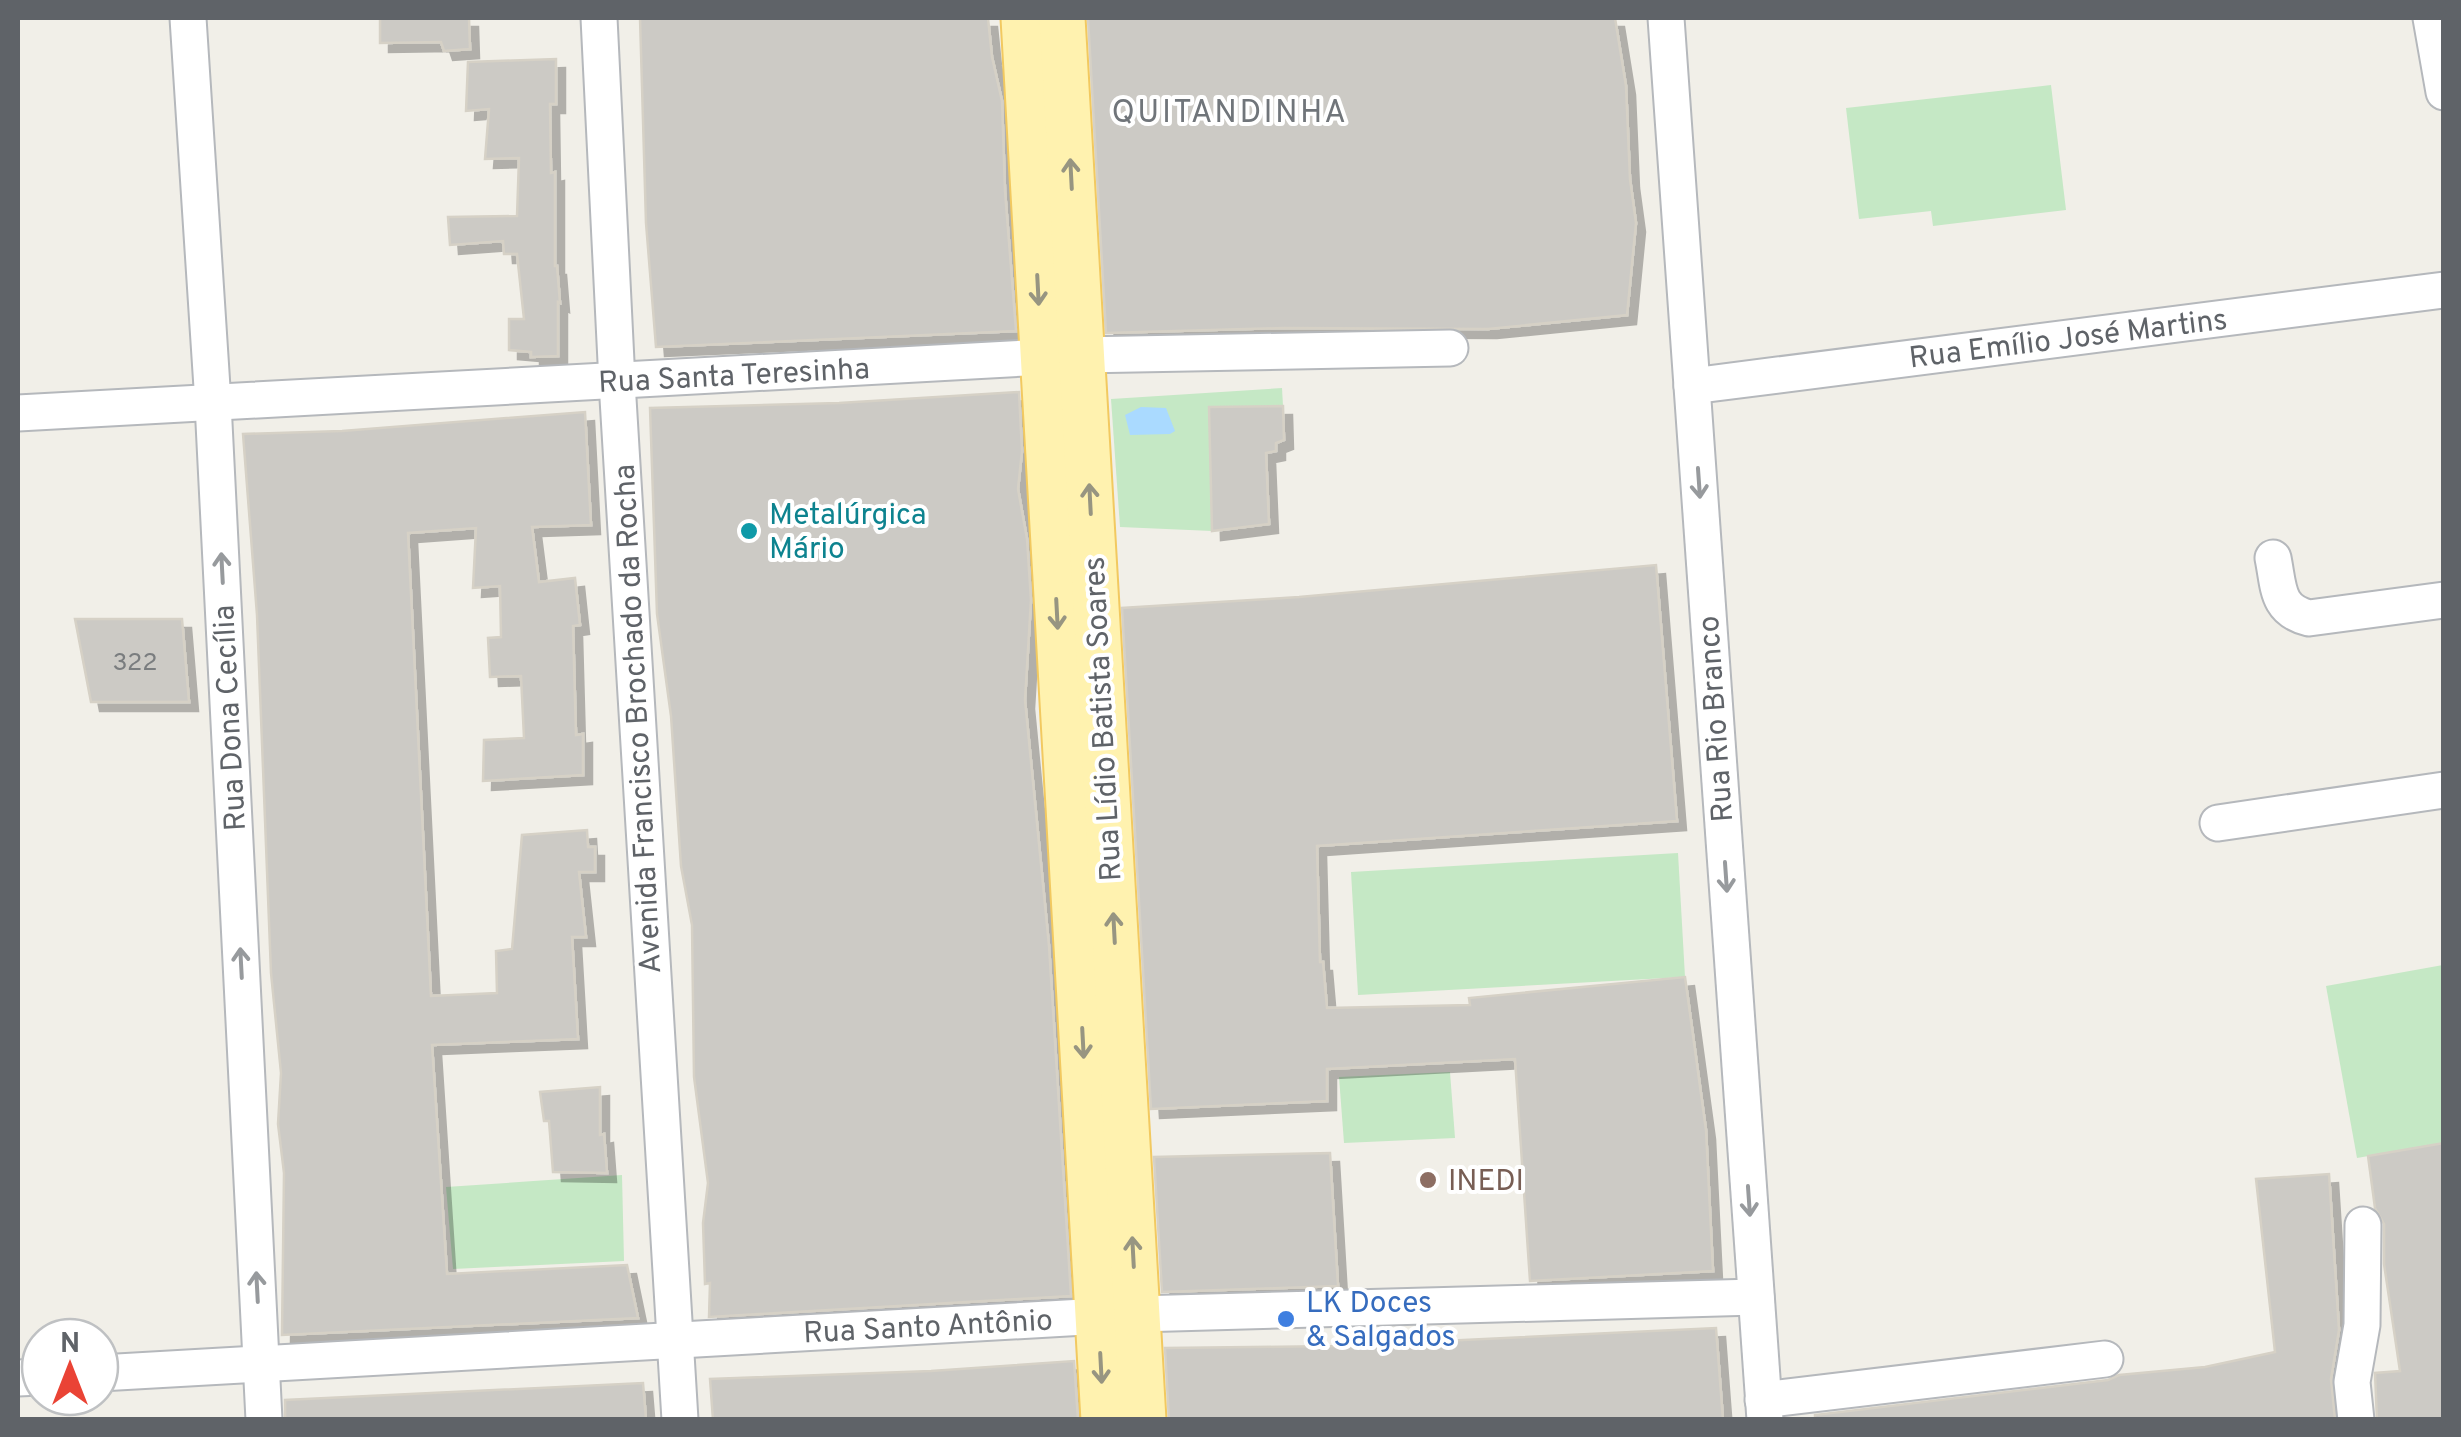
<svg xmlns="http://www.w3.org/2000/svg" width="2461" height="1437" viewBox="0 0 2461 1437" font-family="Overpass,sans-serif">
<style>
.green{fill:#c5e8c5}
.water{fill:#aadaff}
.building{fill:#cccac5;stroke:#d6d1c6;stroke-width:2.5;filter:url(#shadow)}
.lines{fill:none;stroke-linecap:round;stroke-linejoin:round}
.minor-casing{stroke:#b5b8bc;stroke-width:39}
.major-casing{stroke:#f2c960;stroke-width:49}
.minor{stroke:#fff;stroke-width:35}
.major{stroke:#fff2af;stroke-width:45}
.oneway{stroke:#979581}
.oneway2{stroke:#979a9d}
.culture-dot{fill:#0f9aa8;stroke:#fff;stroke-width:4}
.education-dot{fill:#8d6e63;stroke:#fff;stroke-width:4}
.shop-dot{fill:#3f7fe0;stroke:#fff;stroke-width:4}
.labels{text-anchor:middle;stroke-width:8;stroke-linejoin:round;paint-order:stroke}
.number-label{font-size:25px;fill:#7a7d7f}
.street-label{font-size:30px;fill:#5f6368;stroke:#fff}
.culture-label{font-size:30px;fill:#0d838f;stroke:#fff;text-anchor:start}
.education-label{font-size:30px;fill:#785e54;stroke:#fff;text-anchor:start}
.shop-label{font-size:30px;fill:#366cbe;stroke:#fff;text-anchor:start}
.neighbourhood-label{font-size:32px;letter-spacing:2.5px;fill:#70757a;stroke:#fff}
</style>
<defs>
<filter id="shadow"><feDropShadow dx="9" dy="9" stdDeviation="0" flood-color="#0004"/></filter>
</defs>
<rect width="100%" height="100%" fill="#f1efe8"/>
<g class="green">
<polygon points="2051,85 2066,210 1933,226 1931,211 1859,219 1846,108"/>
<polygon points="1282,388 1283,406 1212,531 1120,527 1111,399"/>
<polygon points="1678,853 1685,977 1358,995 1351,872"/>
<polygon points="2443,965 2443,1143 2357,1158 2326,986"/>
<polygon points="1450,1072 1455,1138 1344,1143 1339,1077"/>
<polygon points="622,1175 624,1261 453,1269 446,1187"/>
</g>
<polygon class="water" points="1141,407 1166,408 1175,431 1170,434 1130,435 1125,415"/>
<g class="building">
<polygon points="380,18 469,18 470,49 444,51 441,42 380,43"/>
<polygon points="640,18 988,18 992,57 1002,101 1005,191 1016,331 656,347 646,223"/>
<polygon points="1088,18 1615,18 1626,86 1630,179 1636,223 1627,315 1488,329 1284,328 1106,333"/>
<polygon points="556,59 556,104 550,104 551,173 555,172 555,266 557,266 560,303 558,302 558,356 531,357 531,352 509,350 509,319 524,319 517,254 504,254 503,241 450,245 448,217 517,216 519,158 485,159 489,109 466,111 468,62"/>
<polygon points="1019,392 1022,451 1018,489 1027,539 1031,600 1025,700 1049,946 1071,1296 709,1317 710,1283 705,1284 703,1223 708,1183 694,1077 692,925 681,866 671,716 657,614 650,408 839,403"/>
<polygon points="1283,406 1284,440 1276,443 1276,451 1266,453 1269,524 1212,531 1209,407"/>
<polygon points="585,412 591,525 532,527 539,582 575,578 580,625 573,626 576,735 583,734 583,775 483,781 484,740 524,738 521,676 490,677 488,638 501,637 500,586 473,588 476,528 408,533 431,996 497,993 496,951 512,949 522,835 587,830 588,847 595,847 595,872 579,872 586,937 572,937 578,1039 432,1045 447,1274 627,1265 638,1318 282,1335 284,1173 278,1124 281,1073 271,973 257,615 243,434 342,431"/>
<polygon points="1656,565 1677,821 1317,846 1320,962 1323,962 1327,1008 1470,1005 1469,998 1685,977 1706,1130 1713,1271 1530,1281 1515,1059 1327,1069 1327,1101 1151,1109 1122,608 1299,597"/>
<polygon points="75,619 182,619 189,702 91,702"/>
<polygon points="600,1087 600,1135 604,1134 607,1173 553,1172 549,1121 544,1121 540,1092"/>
<polygon points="2444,1143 2444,1420 2377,1420 2375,1373 2400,1371 2384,1264 2384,1224 2375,1208 2368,1156"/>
<polygon points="1330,1153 1338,1286 1162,1292 1154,1157"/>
<polygon points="2329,1174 2339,1330 2331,1379 2335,1420 1815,1420 1815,1415 2108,1380 2119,1375 2205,1367 2275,1352 2256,1179"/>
<polygon points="1716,1328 1723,1420 1169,1420 1165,1348 1338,1346"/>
<polygon points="1074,1361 1078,1420 713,1420 710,1379 931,1371"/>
<polygon points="643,1383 646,1420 285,1420 285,1400"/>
</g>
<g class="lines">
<defs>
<g id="minor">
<polyline points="188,18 213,403 264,1420"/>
<polyline points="599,18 617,382 680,1420"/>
<polyline points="1666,18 1765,1420"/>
<polyline points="2431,18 2444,92"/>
<polyline points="1692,386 2444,290"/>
<polyline points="18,413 1081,355 1450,348"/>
<path d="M2273,558C2279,587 2276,610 2309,618L2444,600"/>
<polyline points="2218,823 2444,790"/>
<polyline points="100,1373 1137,1314 1756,1297"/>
<polyline points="18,1378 40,1377"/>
<polyline points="1763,1400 2105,1359"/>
<polyline points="2356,1420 2352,1382 2362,1325 2363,1225"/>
</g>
<g id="major">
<polyline points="1024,18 1104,1420"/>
<polyline points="1062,18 1143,1420"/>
</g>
</defs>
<use href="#minor" class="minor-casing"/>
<use href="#major" class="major-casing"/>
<use href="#minor" class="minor"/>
<use href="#major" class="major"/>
</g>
<defs><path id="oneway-shaft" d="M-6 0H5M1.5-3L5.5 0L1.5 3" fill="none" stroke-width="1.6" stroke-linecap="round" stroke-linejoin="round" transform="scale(2.5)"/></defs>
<g class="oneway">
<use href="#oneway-shaft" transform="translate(1071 174) rotate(-93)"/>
<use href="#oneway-shaft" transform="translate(1038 290) rotate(87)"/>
<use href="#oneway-shaft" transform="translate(1090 499) rotate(-93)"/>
<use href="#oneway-shaft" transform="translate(1057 614) rotate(87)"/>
<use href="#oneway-shaft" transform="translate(1114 928) rotate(-93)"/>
<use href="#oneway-shaft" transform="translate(1083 1043) rotate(87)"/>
<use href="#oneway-shaft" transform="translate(1133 1252) rotate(-93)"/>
<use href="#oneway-shaft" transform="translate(1101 1368) rotate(87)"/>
</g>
<g class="oneway2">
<use href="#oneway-shaft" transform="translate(1699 483) rotate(86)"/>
<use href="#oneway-shaft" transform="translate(222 568) rotate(-93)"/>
<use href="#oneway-shaft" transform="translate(1726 877) rotate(86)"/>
<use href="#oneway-shaft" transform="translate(241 963) rotate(-93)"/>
<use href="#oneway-shaft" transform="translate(1749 1201) rotate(86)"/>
<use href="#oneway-shaft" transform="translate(257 1287) rotate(-93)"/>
</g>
<circle class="culture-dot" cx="749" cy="531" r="10"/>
<circle class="education-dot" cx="1428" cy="1180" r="10"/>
<circle class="shop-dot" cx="1286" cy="1319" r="10"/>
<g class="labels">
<g class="number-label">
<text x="135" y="670">322</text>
</g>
<g class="street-label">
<text transform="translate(2068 338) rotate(-7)" y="10">Rua Emílio José Martins</text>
<text transform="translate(734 375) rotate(-3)" y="10">Rua Santa Teresinha</text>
<text transform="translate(229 718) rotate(-93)" y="10">Rua Dona Cecília</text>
<text transform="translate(637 719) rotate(-93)" y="10">Avenida Francisco Brochado da Rocha</text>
<text transform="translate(1102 719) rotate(-93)" y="10">Rua Lídio Batista Soares</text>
<text transform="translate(1715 719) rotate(-94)" y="10">Rua Rio Branco</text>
<text transform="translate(928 1326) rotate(-3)" y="10">Rua Santo Antônio</text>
</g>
<g class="culture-label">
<text x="769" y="524">Metalúrgica<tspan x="769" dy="34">Mário</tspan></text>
</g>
<g class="education-label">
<text x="1448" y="1190">INEDI</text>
</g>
<g class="shop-label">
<text x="1306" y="1312">LK Doces<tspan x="1306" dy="34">&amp; Salgados</tspan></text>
</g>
<g class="neighbourhood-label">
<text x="1230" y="122">QUITANDINHA</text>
</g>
</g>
<rect width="2461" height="1437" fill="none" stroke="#5f6368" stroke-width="40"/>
<g transform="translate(70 1367)"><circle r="48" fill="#ffffff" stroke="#bfc1c3" stroke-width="2.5"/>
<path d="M0-8L18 38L0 25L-18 38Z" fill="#ea4335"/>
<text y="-15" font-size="28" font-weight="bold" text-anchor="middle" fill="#5f6368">N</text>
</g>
</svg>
